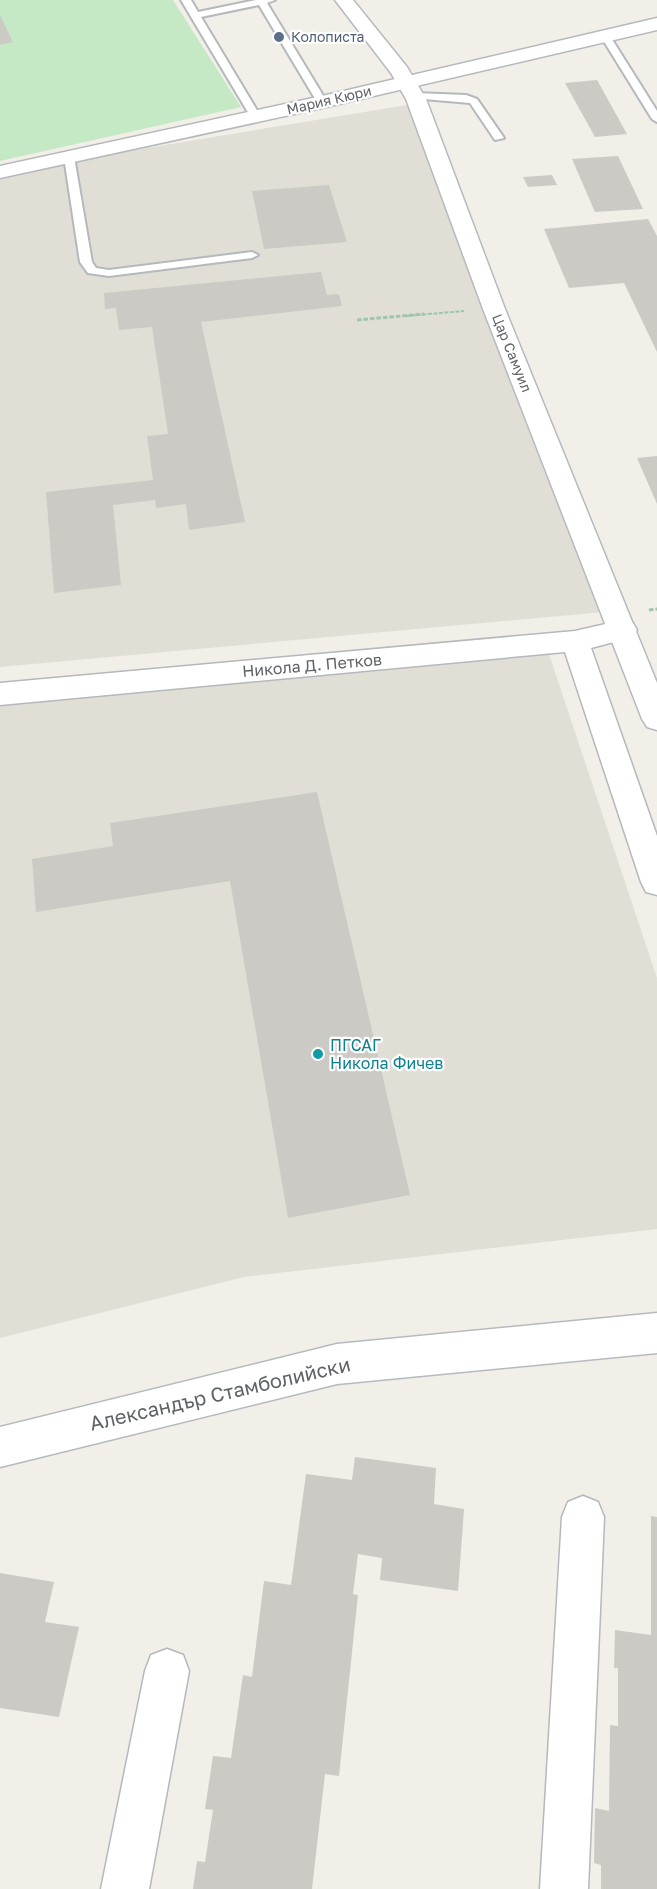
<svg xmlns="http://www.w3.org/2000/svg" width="657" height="1889" viewBox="0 0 657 1889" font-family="'Golos Text',sans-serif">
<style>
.education{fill:#e1ded6}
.green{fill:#c5e8c5}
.building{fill:#cccac5}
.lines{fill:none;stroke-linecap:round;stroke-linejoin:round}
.lane-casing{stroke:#b5b8bc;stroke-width:4}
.street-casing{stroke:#b5b8bc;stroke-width:3}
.secondary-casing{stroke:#b6babf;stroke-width:3}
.path-far1{stroke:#9cc7a9;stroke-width:2;stroke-dasharray:4 1.5;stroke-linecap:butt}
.path{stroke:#9cc7a9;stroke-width:3;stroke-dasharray:4.5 2;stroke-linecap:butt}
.lane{fill:#fff;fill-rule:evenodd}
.street{fill:#fff;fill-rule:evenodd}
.secondary{fill:#fff;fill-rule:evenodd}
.service-dot{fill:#5c6f8a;stroke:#fff;stroke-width:2}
.culture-dot{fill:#0f9aa8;stroke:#fff;stroke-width:2}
.labels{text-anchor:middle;stroke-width:4.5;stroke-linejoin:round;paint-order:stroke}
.far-service-label{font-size:14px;fill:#4e5e75;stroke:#fff;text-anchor:start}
.far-street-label{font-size:14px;fill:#5f6368;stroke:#fff}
.street-label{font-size:16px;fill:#5f6368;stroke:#fff}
.culture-label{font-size:16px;fill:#0d838f;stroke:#fff;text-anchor:start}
.near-street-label{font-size:20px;fill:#5f6368;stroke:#fff}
</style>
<rect width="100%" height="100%" fill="#f1efe8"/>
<g class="education">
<polygon points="407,105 604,612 0,667 0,178 93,157"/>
<polygon points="549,654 657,978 657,1229 244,1277 0,1338 0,688"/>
</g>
<polygon class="green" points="0,0 173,0 241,107 0,161"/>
<g class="building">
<polygon points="0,15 13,42 0,45"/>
<polygon points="597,80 627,134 595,137 565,83"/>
<polygon points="618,156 643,209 595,212 572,159"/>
<polygon points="552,175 557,185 528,187 523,177"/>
<polygon points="329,185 347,242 264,249 252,191"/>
<polygon points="648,219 657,236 657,352 624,283 569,288 544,229"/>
<polygon points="321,272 327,295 339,294 342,306 201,322 245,522 189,530 186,504 156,508 155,500 113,505 121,585 54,593 46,492 153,480 147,436 168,434 152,327 119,330 116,308 105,309 104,293"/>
<polygon points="657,456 657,504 637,458"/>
<polygon points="317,792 410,1195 288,1218 230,881 36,912 32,859 113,846 110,823"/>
<polygon points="355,1457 436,1468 434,1504 464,1509 458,1591 380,1580 382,1558 358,1554 353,1594 358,1595 339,1776 325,1774 312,1889 193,1889 197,1861 205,1862 213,1810 205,1809 213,1756 231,1758 243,1675 252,1677 264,1581 291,1585 306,1474 352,1480"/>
<polygon points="651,1516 657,1517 657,1889 601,1889 601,1865 594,1863 595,1808 609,1811 610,1725 618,1726 618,1668 614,1668 615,1630 651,1635"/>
<polygon points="0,1573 54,1582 45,1622 79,1627 59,1717 0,1708"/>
</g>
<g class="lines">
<defs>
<g id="lane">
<polygon points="181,0 191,0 198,12 256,0 275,0 267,3 327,102 325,104 317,102 259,5 201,17 261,117 252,119"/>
<polygon points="602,33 608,33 657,111 657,122 652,119 600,35"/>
<polygon points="415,93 466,95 477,99 504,138 495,140 470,103 412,98 412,94"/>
<polygon points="69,154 74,157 92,262 96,268 109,270 252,252 258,255 252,258 109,276 88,273 80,262 64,157"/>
</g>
<g id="street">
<polygon points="657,18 657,30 322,108 0,178 0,166 322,96"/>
<polygon points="623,620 633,623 637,630 633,637 591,648 657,836 657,895 646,892 641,882 565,652 0,705 0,683 575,631"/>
<polygon points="583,1496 598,1502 604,1517 588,1889 540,1889 562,1517 568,1502"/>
<polygon points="167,1649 183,1655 189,1671 149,1889 101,1889 145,1671 151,1655"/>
</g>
<g id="secondary">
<polygon points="335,0 353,0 407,67 426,99 505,309 657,683 657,730 647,727 642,719 483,309 406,99 391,73"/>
<polygon points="657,1313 657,1353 337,1384 0,1467 0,1427 337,1344"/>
</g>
</defs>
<use href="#lane" class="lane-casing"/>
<use href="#street" class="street-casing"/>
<use href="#secondary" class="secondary-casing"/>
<polyline class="path-far1" points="406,316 464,311"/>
<g class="path">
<polyline points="357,320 424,314"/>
<polyline points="649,610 657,609"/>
</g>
<use href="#lane" class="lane"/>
<use href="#street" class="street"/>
<use href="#secondary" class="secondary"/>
</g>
<circle class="service-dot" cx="279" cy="37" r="6"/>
<circle class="culture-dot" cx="318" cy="1054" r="6"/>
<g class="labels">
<g class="far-service-label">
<text x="291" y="42">Колописта</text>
</g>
<g class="far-street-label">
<text transform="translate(329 100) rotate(-13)" y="5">Мария Кюри</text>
<text transform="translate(512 353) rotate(68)" y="5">Цар Самуил</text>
</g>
<g class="street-label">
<text transform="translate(312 665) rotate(-5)" y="6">Никола Д. Петков</text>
</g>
<g class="culture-label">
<text x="330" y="1051">ПГСАГ<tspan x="330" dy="18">Никола Фичев</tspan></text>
</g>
<g class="near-street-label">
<text transform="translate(220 1394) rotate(-13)" y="7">Александър Стамболийски</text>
</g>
</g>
</svg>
